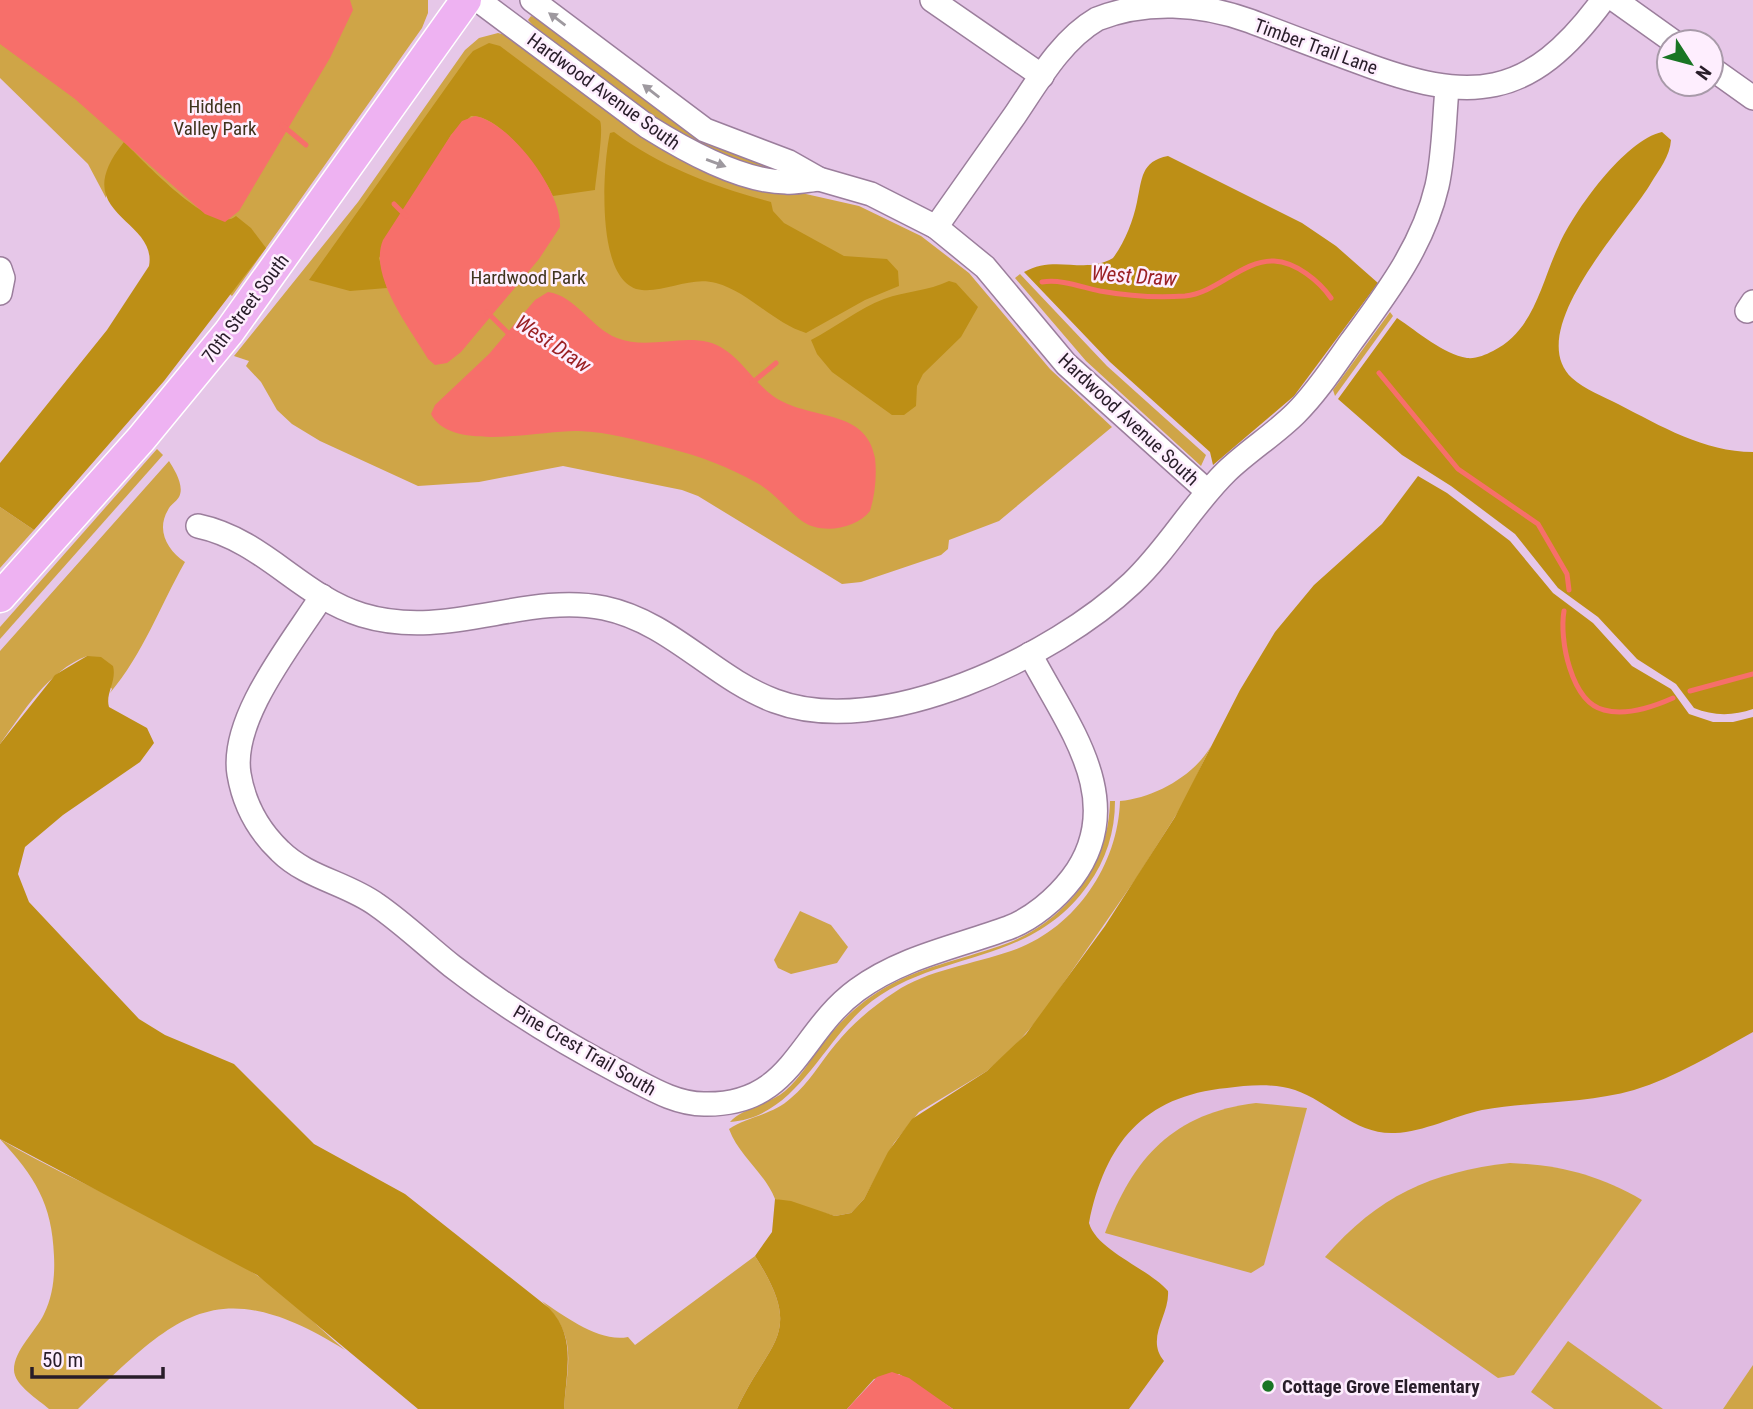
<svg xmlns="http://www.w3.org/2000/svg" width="1753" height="1409" viewBox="0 0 1753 1409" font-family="'Roboto Condensed',sans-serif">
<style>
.built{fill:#e0bbe1}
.green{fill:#cfa547}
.forest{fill:#bd8f16}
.water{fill:#f76f6a}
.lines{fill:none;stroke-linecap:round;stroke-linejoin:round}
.stream{stroke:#f76f6a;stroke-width:5}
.minor-casing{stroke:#9b7e9c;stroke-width:26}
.major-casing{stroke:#fff;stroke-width:33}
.minor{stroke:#fff;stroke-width:23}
.major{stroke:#eeb2f2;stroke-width:30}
.oneway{fill:#9e999f}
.poi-dot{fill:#197524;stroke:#feeefe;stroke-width:2.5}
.labels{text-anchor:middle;stroke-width:5;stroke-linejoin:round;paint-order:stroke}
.street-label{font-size:19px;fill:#281d29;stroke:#feeefe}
.park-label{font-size:19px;fill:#3f341d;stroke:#feeefe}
.poi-label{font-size:19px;font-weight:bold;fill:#281d29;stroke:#feeefe;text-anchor:start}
.water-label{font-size:21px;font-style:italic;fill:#9b2125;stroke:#feeefe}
</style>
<rect width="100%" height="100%" fill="#e6c7e8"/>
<polygon class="built" points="1331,623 1753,935 1753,1383 1734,1409 759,1409"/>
<g class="green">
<polygon points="0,0 428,0 428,13 422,28 232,296 107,176 106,198 88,164 0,78"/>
<path d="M531,16L548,24L785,169C718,182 590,71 537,30L528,20Z"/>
<polygon points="498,33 509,36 766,185 859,206 921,236 969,273 1050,369 1112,427 999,521 949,540 948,549 941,555 861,582 842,584 698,496 682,490 563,466 479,482 418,486 320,441 292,424 277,410 261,382 246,366 249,361 234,356 358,202 465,50 479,38"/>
<polygon points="1020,274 1107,366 1206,455 1201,466 1086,361 1015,278"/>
<polygon points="1390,312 1393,316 1335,396 1333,390"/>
<polygon points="157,449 163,455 0,639 0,627"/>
<path d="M169,461C174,469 185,486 179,497C176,502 170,505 168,510C156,530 167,550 185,562C160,606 143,654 110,693L112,689L87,656C48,671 24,711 0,744V651Z"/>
<polygon points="0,507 34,530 0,568"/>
<path d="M1211,746L1183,804L1137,877L1040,1017L1013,1048L987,1071L919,1112L894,1143L864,1199L851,1213L835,1216L775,1199C765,1173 739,1156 729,1129C748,1116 773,1115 791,1098C809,1083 820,1063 835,1045C852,1024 872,1007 895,992C927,970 974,964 1011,951C1074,930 1118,866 1120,801C1154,798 1194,776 1211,746Z"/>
<path d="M1110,801H1115C1115,832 1106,860 1088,885C1030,966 943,949 872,1001C823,1038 798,1117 730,1122C740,1109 770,1104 785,1091C800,1078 809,1062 821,1046C839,1022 862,1000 888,986C926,965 968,958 1008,943C1067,920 1109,865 1110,801Z"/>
<polygon points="800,911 831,925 848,947 837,963 791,974 778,968 774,960"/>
<path d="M1256,1103L1307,1108L1264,1265L1251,1273L1105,1233C1133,1157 1174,1113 1256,1103Z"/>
<path d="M0,1139C83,1188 175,1221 255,1274C288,1295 315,1325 345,1350C215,1269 175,1316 78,1409H49C39,1400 14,1385 14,1370C14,1350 36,1331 44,1314C53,1296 55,1275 54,1256C52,1203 35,1177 0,1139Z"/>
<path d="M1510,1163C1560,1165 1599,1175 1642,1200L1514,1375L1498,1378L1325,1257C1378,1196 1431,1172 1510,1163Z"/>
<path d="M755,1256C806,1336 769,1339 737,1409H564C567,1362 579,1338 542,1301C564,1316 600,1343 628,1337L635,1345Z"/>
<polygon points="1568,1341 1663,1409 1554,1409 1531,1392"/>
<polygon points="1753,1365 1753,1409 1723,1409"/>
</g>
<g class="forest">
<path d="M489,43L500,46L600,121C604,130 596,176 595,190L553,196C542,172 500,114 471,116L451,135L379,258L387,288L350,291L309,280L467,58L473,51Z"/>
<path d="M614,132C661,167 715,187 771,202L773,211L784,223L844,256L887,259L898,271L899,286L865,300L806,333C773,323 749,292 716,283C691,276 667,292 642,290C594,286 603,164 610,133Z"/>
<path d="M1662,132L1671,140C1670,156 1659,170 1651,183C1627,224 1522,331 1572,378C1584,389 1604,397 1618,404C1661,426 1704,452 1753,452V709C1733,716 1713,716 1694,708L1676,684L1637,659L1598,617L1558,588L1515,534L1451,486L1402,455L1338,399L1397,318C1418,332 1443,354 1467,358C1476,359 1485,355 1493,351C1534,331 1541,283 1559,245C1574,211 1625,140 1662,132Z"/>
<path d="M124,142C142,159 213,237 236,216L251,228L266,248L164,381L34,530L0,507V463L107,330L149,266C158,218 65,215 124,142Z"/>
<path d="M1168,156L1302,223L1336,246L1378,283L1294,396L1213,465L1210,452L1110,362L1024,272C1055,254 1085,275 1113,258C1125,242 1133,221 1137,202C1142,179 1141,161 1168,156Z"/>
<path d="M949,281L956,283L978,307L961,337L923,374L917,386L916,406L904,415H892L832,372L817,354L811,340C836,327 858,309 884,299C906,291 928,291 949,281Z"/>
<path d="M1418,476L1447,493L1510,541L1553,593L1593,623L1632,666L1671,689L1689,714L1713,722H1733L1753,717V1032C1715,1053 1676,1077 1634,1090C1585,1104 1532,1101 1482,1110C1454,1116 1424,1132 1395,1133C1355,1135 1330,1102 1295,1090C1274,1083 1248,1085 1227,1088C1143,1096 1105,1144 1089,1223C1097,1251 1148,1268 1168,1291C1170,1315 1145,1338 1164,1361L1129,1409H953L899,1374L874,1379L847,1409H737C769,1339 806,1336 755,1256L772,1232L775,1199L791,1201L835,1216L851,1213L864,1199L888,1152L912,1119L987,1071L1026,1034L1105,926L1175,817L1240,690L1275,632L1314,585L1382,524Z"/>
<path d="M87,656L101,657L113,666C117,681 105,694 109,707L147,728L154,743L140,762L63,815L25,847L18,874L29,902L139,1019L165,1035L234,1064L314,1144L405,1194L549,1308C577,1337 566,1372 564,1409H418L257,1275L0,1139V744L55,675Z"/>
</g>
<g class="water">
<polygon points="0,0 350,0 353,10 330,58 239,211 225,222 205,214 75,99 0,44"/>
<path d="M475,116C510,122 562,191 560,227L539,259L461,352L447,363L435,365L428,359C410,328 368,276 383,240L451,135L462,121Z"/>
<path d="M548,292C576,296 591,328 617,338C647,350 678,335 708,342C736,349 750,379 773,396C808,421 866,407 875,458C877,475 875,495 870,511C856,529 821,535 802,521C786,509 775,493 757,483C729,467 699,456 668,448C639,441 609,432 579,431C545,429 451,454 431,414L435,405L489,354L535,300Z"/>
<polygon points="892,1372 909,1378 953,1409 847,1409 877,1377"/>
</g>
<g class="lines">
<g class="stream">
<polyline points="282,125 306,145"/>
<polyline points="394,204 406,216"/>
<path d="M1042,282C1062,279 1081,287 1100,291C1128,296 1157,298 1185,296C1217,293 1242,260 1274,261C1296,262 1319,281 1331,298"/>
<polyline points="487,312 512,337"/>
<polyline points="1379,373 1458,469 1538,524 1567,574 1569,590"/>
<polyline points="752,383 776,363"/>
<path d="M1564,611C1559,639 1571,702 1604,710C1626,716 1653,707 1673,698"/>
<polyline points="1690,691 1753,674"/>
</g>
<defs>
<g id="minor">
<path d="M478,0L648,127C685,150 741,182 786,182C797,183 808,180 819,179"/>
<polyline points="532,0 705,130 789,162 819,179 871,194 936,227 985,267 1066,364 1207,491"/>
<polyline points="932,0 1042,76"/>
<polyline points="1615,0 1674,42"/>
<polyline points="1711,68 1753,98"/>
<path d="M936,227C962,190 989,152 1015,115C1038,81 1061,40 1097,19C1146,0 1200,3 1250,21C1287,35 1323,49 1359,62C1470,104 1529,101 1603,0"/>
<polyline points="0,269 3,278 0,293"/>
<polyline points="1747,311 1753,302"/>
<path d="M198,526C264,540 300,596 362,615C447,641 525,592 604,608C671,622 713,678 775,701C881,741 1055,656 1132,583C1168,549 1192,505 1227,471C1249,450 1275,434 1296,413C1317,392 1334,366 1351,342C1387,293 1423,246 1437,186C1444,155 1444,121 1447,89"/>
<path d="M322,596C293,642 230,718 239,774C244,804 258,830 280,851C307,878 347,883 377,905C403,923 427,946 452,966C505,1007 562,1042 621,1073C647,1086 674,1104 704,1104C793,1106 798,1033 857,990C902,957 956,947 1008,928C1032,919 1056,899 1072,878C1130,801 1067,725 1030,654"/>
</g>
<polyline id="major" points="0,597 141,439 229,332 466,0"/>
</defs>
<use href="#minor" class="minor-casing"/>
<use href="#major" class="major-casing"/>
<use href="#minor" class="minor"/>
<use href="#major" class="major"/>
</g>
<defs><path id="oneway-solid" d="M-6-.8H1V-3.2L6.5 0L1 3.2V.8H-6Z" transform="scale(1.75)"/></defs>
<g class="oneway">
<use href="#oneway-solid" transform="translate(557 19) rotate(-143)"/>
<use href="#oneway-solid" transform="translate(651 91) rotate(-142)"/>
<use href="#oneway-solid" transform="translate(716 163) rotate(20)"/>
</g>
<circle class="poi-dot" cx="1268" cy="1386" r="7"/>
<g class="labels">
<g class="street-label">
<text transform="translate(1316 46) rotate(20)" y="7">Timber Trail Lane</text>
<text transform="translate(604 91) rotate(36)" y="7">Hardwood Avenue South</text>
<text transform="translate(245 308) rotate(-53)" y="7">70th Street South</text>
<text transform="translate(1129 419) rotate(43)" y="7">Hardwood Avenue South</text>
<text transform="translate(585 1050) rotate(30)" y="7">Pine Crest Trail South</text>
</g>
<g class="park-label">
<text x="215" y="113">Hidden<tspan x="215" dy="22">Valley Park</tspan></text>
<text x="528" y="284">Hardwood Park</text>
</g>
<g class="poi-label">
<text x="1282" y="1393">Cottage Grove Elementary</text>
</g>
<g class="water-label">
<text transform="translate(1134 276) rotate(4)" y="7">West Draw</text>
<text transform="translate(553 344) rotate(34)" y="7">West Draw</text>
</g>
</g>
<g transform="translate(1690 63) rotate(126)"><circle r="33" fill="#feeefe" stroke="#a89aa9" stroke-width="2"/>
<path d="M0-5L12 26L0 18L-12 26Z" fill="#197524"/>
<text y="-10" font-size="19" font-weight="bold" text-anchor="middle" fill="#281d29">N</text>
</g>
<path d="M32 1367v10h131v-10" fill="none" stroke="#281d29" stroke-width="3.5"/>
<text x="42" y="1367" font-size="21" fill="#281d29" stroke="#feeefe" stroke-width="5" paint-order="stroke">50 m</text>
</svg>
